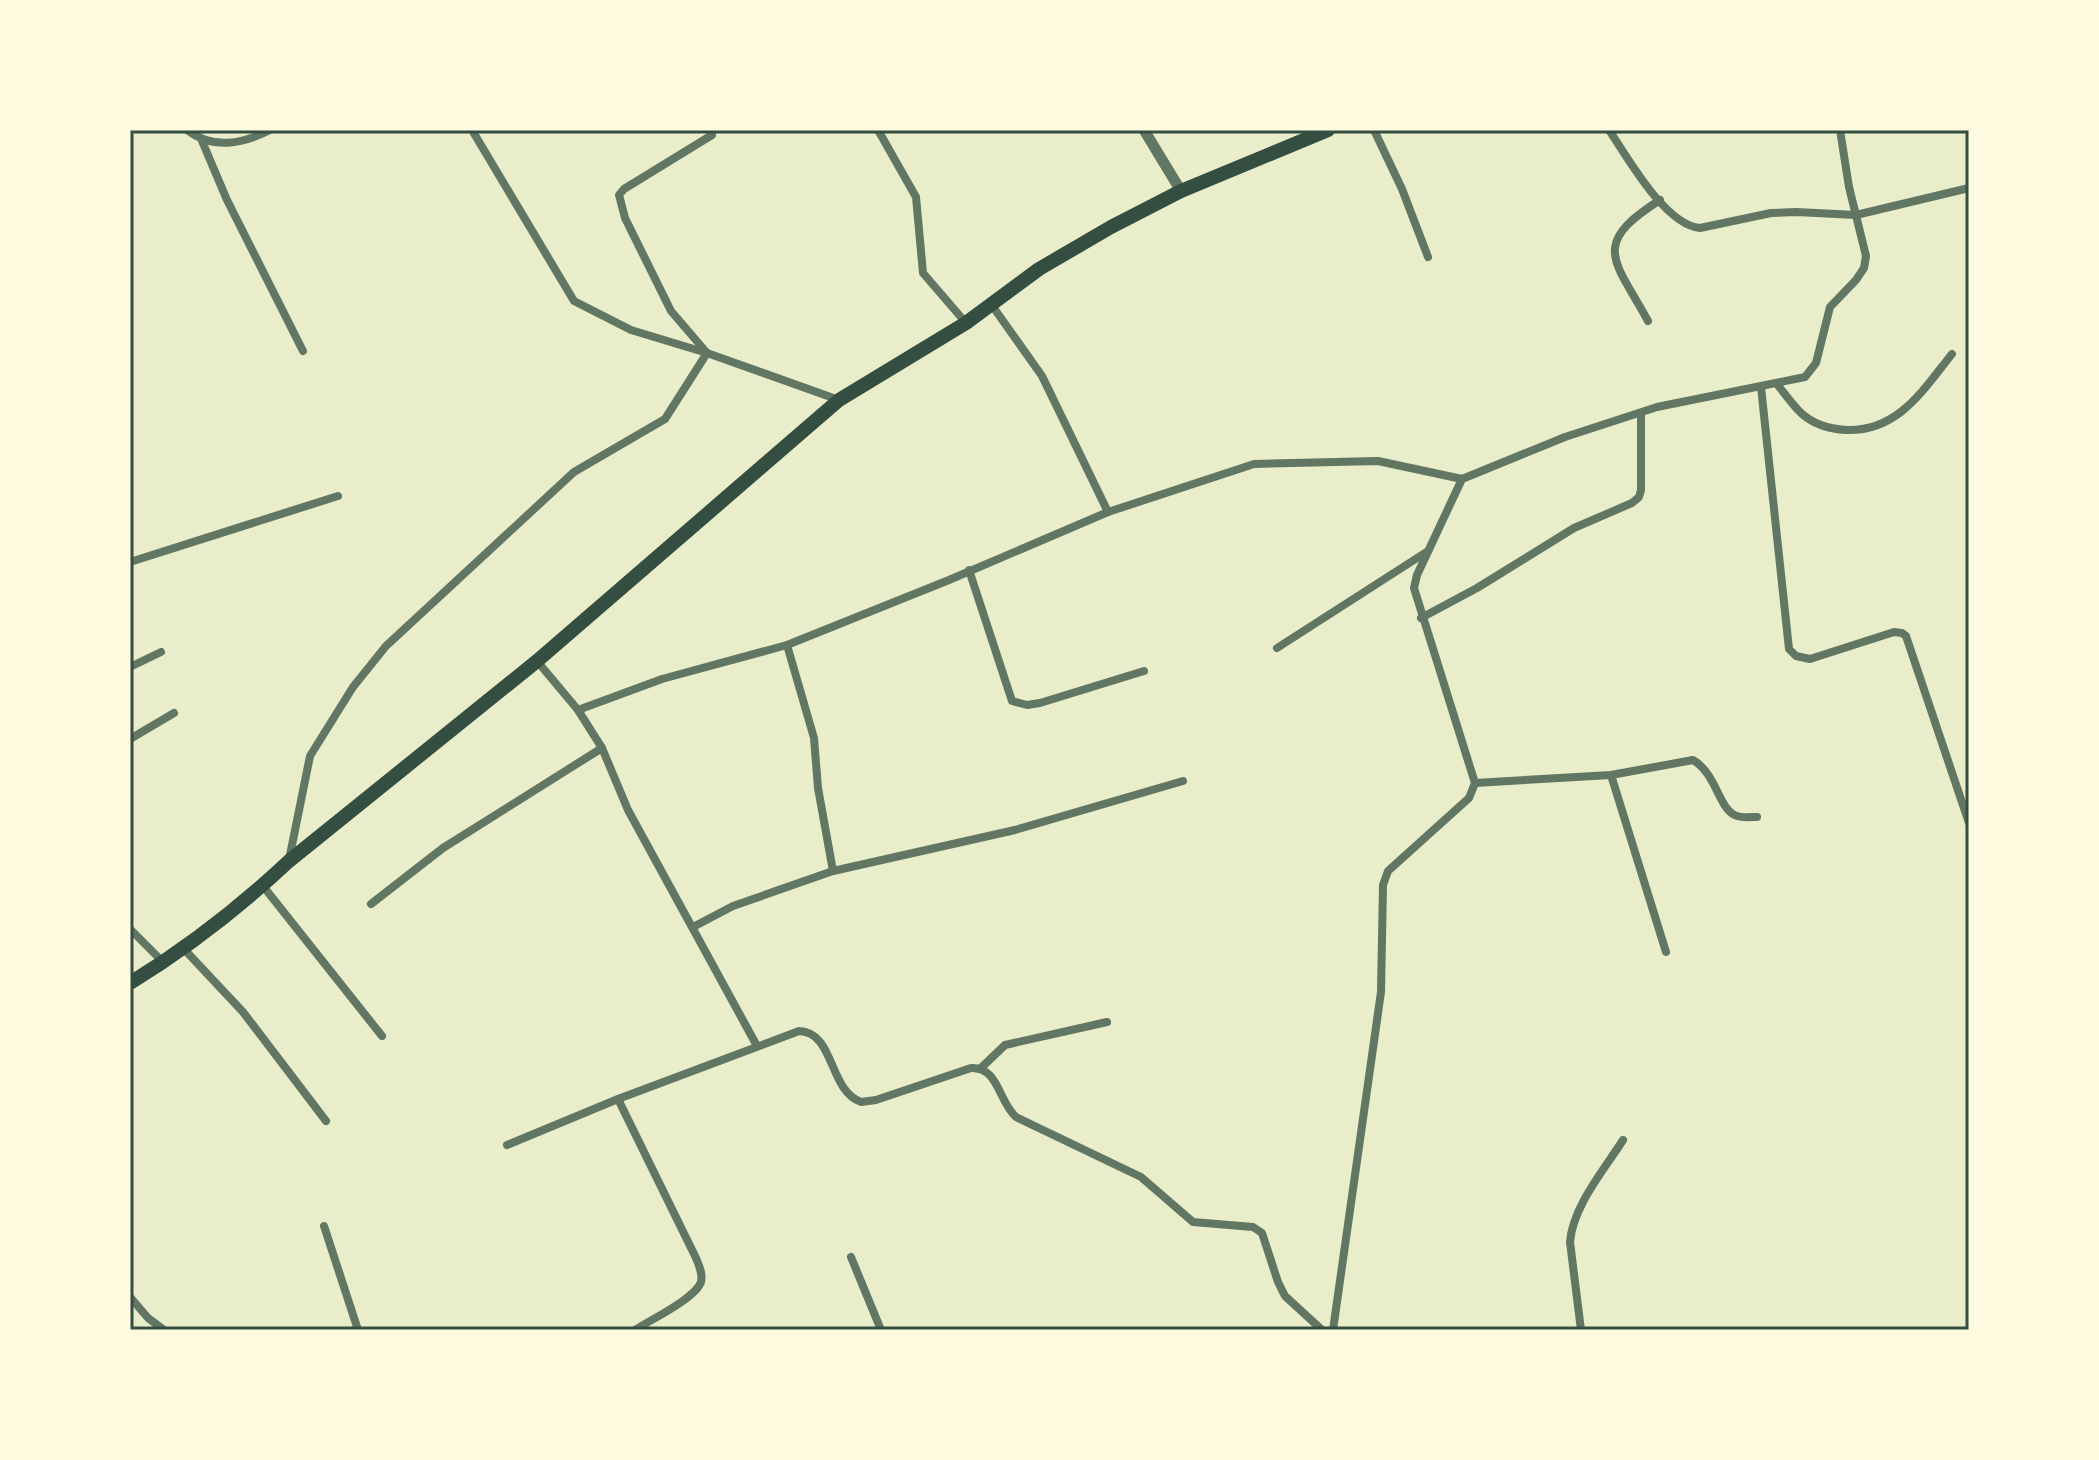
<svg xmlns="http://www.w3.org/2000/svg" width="2099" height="1460" viewBox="0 0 2099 1460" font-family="'Titillium Web',sans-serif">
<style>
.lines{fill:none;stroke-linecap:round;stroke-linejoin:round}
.minor{stroke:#617663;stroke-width:8}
.tertiary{stroke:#617663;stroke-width:11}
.primary{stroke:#344e41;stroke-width:14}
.neatline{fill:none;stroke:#344e41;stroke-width:3}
</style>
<rect width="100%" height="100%" fill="#e9edc9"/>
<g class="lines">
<g class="minor">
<path d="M187,130C213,150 242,144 270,130"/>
<polyline points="472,130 574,301 631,330 707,353 839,400"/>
<polyline points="878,130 916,197 923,273 966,323"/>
<polyline points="1374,130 1402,189 1428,257"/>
<path d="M1609,130C1628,158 1665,225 1700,228L1771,213L1796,212L1856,215L1969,188"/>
<polyline points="202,141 227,200 303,351"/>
<polyline points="991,304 1042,376 1108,512"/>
<path d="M1648,321C1615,260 1589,245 1660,200"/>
<path d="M1777,384C1785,394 1792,404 1801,413C1814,425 1829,429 1846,430C1898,432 1923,390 1952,354"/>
<polyline points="1761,387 1789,649 1796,656 1810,659 1894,632 1902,633 1906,636 1969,823"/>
<polyline points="130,562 338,496"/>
<polyline points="969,570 1012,701 1027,705 1040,703 1144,671"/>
<polyline points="1421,618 1477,588 1574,528 1632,503 1639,497 1641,490 1641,413"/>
<polyline points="1277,648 1428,551"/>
<polyline points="537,661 578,710 602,748 628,810 757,1046"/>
<polyline points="130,667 161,652"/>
<polyline points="578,710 662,679 787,645 949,580 1108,512 1254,464 1378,461 1462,479 1565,437 1657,407 1805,377 1816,363 1830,307 1856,280 1864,268 1866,256 1849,187 1840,130"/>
<polyline points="130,739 174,713"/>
<polyline points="1611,775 1666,952"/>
<path d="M1475,783L1611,775L1693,760C1717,774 1719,811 1737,816C1743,818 1751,817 1757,817"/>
<polyline points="289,860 310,756 353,687 386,646 574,472 665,419 707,353 671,311 625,218 619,195 624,189 712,135"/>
<polyline points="833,871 1015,830 1183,781"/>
<polyline points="263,886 382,1036"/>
<polyline points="371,904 443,848 602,748"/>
<polyline points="693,927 733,906 833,871 818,788 814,738 787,645"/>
<polyline points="130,929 163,962"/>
<polyline points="183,948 243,1012 326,1121"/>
<polyline points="981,1068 1005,1045 1107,1022"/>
<path d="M618,1099L696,1258C699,1266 703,1273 701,1282C696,1298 650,1320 635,1330"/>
<path d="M507,1145L618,1099L799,1031C835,1032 828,1090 861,1102L876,1100L971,1068C999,1067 998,1101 1016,1117L1141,1177L1193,1222L1253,1227L1262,1233L1278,1282L1285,1296L1322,1330"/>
<polyline points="324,1226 358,1330"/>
<polyline points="851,1257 881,1330"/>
<polyline points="130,1297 148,1318 164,1330"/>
<polyline points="1333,1330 1381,992 1383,885 1388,871 1469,798 1475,783 1414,588 1417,575 1462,479"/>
<path d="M1581,1330L1570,1242C1573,1206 1604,1170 1623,1140"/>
</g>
<polyline class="tertiary" points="1144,130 1181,191"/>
<path class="primary" d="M130,983C187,948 240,907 289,861L537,661L839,400L966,323L1039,269L1111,227L1181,191L1328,130"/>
</g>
<rect width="2099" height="1460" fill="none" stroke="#fefae0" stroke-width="264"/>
<rect x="132" y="132" width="1835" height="1196" class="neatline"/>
</svg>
